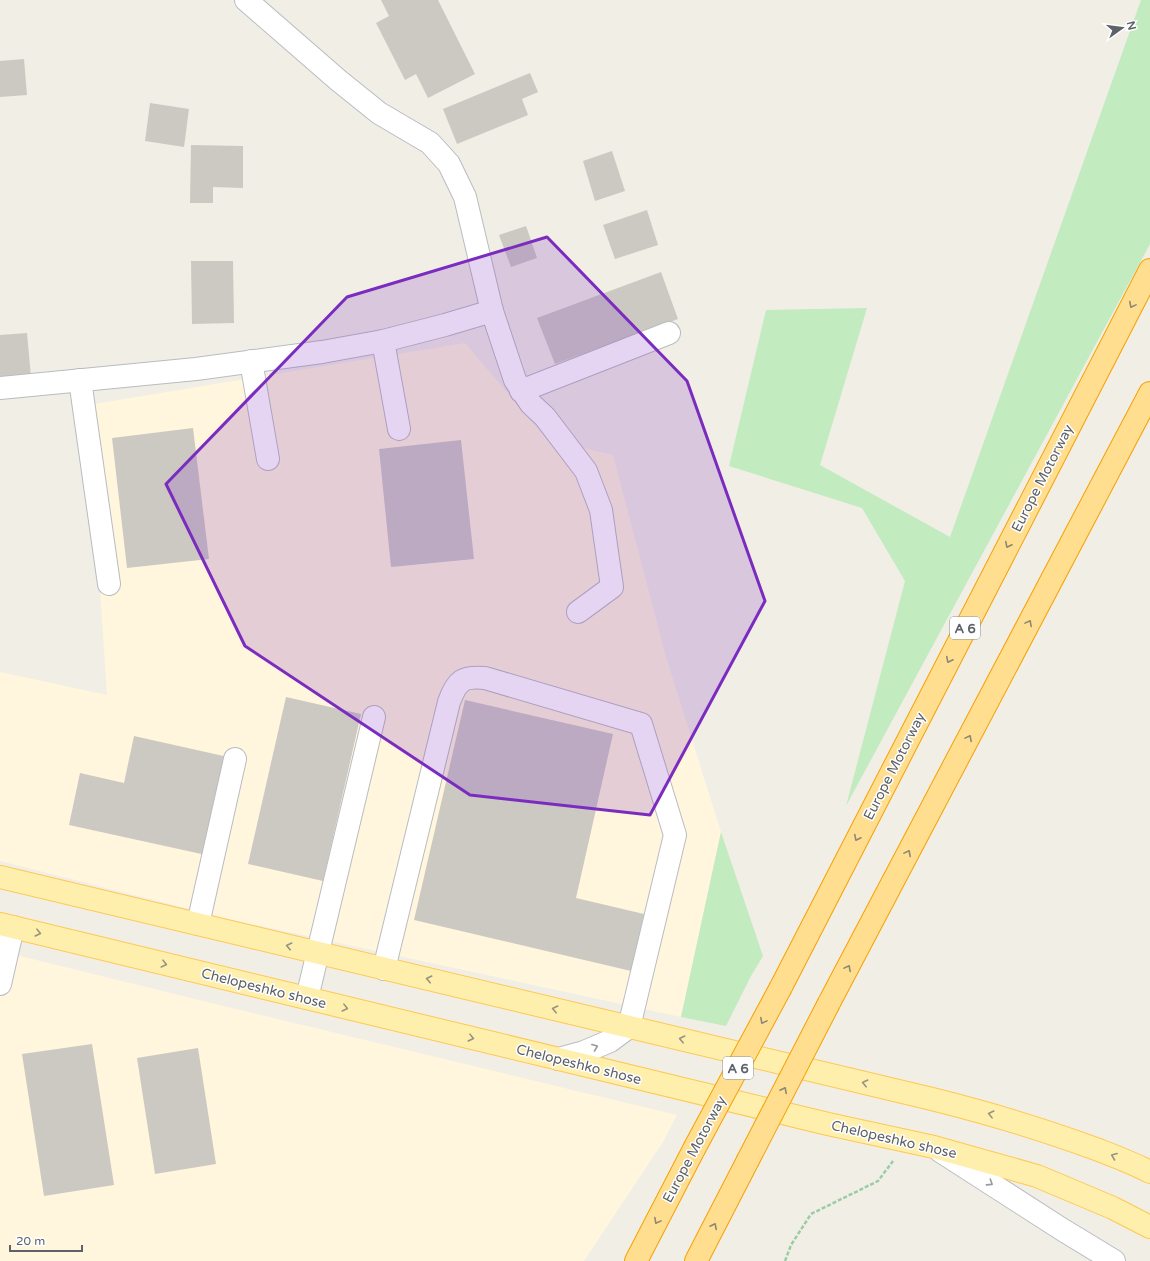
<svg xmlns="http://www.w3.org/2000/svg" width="1150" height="1261" viewBox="0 0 1150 1261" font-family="'Varela Round',sans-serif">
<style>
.commercial{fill:#fff6dd}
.green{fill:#c2ebc0}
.building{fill:#ccc9c3}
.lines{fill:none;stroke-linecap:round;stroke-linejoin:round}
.minor-casing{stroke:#b8bcc1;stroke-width:24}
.major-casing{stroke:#ffc851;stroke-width:24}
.highway-casing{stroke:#f7a000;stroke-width:24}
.path{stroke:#98cda5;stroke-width:2.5;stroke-dasharray:4 2;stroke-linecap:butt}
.minor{stroke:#fff;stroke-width:22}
.major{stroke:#ffefad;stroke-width:22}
.highway{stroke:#ffde8f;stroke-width:22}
.highway-bridge-casing{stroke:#f7a000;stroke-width:24;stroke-linecap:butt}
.highway-bridge{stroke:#ffde8f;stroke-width:22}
.oneway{stroke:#8e8774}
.oneway2{stroke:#969380}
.oneway3{stroke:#96999d}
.marked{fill:#7b2cbf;fill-opacity:0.2;stroke:#7b2cbf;stroke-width:3;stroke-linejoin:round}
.labels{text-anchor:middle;stroke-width:3;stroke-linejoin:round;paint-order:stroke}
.shield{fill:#fff;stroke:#8e9195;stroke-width:1}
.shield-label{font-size:13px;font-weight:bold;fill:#5d6268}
.street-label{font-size:14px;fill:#5d6268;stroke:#fff}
</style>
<rect width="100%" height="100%" fill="#f1eee6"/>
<g class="commercial">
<polygon points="465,343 547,440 613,455 666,657 721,832 681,1017 233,920 0,861 0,672 107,695 88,405"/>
<polygon points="0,951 211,1003 677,1115 663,1142 584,1261 0,1261"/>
</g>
<g class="green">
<polygon points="1141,0 1150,0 1150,244 846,806 905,581 862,508 729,466 766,310 867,308 820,465 950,537"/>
<polygon points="721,832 763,956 751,976 726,1026 681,1017"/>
</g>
<g class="building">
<polygon points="381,0 438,0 475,74 428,98 416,74 405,80 376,23 389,16"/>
<polygon points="24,59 27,95 0,97 0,61"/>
<polygon points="530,73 538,92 522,99 528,115 457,144 443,109"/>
<polygon points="150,103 189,109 184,147 145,141"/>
<polygon points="191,145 243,146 243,188 213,187 213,203 190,203"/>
<polygon points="612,151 625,191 595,201 583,161"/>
<polygon points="647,210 658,245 615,259 603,225"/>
<polygon points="526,226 537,258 511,267 499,235"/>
<polygon points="191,261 233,261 234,323 192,324"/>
<polygon points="661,272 678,319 555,364 537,318"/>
<polygon points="27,333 31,377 0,379 0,335"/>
<polygon points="193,428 209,559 127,568 112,438"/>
<polygon points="461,440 474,559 391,567 379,449"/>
<polygon points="286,697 361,714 323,881 248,864"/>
<polygon points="465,700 613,734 576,898 644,914 631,971 414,920"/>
<polygon points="134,736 228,757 206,855 69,825 80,773 124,783"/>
<polygon points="92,1044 114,1185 44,1196 22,1054"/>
<polygon points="198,1048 216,1164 155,1174 137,1058"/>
</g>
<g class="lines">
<defs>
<g id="minor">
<polyline points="246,0 338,80 379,113 430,143 449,164 465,197 492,311 515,380 531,404 545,417 586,471 601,510 612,587 578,612"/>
<polyline points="383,341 399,429"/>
<polyline points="251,361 268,459"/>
<polyline points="80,380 109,584"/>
<polyline points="0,388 196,369 322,352 383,341 445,325 492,311"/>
<polyline points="521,391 669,333"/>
<polyline points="198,924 235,759"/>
<path d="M384,969L449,702C457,680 463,676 485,678L641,724L675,835L629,1027L610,1041L584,1052L558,1059"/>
<polyline points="0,984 13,927"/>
<polyline points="307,998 374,717"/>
<polyline points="940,1151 1063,1230 1114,1261"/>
</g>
<g id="major">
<path d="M0,877L932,1099C988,1113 1042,1129 1096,1149C1114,1156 1133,1163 1150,1172"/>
<polyline points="0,924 828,1124 934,1147 1037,1176 1113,1208 1150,1227"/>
</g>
<g id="highway">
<polyline points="781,987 1150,270"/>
<polyline points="829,1003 1150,393"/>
<polyline points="636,1261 694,1149"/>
<polyline points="696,1261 747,1162"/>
</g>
</defs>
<use href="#minor" class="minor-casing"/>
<use href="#major" class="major-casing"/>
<use href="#highway" class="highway-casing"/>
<polyline class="path" points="785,1261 791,1245 811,1214 878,1181 893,1161"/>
<use href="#minor" class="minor"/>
<use href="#major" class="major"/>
<use href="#highway" class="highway"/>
<defs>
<g id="highway-bridge">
<polyline points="694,1149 781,987"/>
<polyline points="747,1162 829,1003"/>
</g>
</defs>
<use href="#highway-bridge" class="highway-bridge-casing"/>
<use href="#highway-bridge" class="highway-bridge"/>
</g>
<defs><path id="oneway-chevron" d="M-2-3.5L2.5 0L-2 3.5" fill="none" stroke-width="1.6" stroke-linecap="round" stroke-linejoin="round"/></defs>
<g class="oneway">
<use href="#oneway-chevron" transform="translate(1132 305) rotate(118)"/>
<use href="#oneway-chevron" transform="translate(1008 545) rotate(117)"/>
<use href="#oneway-chevron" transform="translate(1029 623) rotate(-62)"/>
<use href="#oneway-chevron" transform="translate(949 660) rotate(117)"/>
<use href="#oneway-chevron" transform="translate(969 738) rotate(-62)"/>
<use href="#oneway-chevron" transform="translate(857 838) rotate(117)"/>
<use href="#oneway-chevron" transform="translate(908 853) rotate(-62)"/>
<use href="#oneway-chevron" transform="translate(848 968) rotate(-62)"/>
<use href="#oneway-chevron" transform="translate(763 1021) rotate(118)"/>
<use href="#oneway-chevron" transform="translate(784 1090) rotate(-63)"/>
<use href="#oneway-chevron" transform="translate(657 1221) rotate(118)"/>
<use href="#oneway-chevron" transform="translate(714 1226) rotate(-63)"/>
</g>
<g class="oneway2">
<use href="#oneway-chevron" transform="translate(38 933) rotate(14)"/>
<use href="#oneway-chevron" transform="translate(289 946) rotate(-167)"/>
<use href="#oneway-chevron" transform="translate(164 964) rotate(14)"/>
<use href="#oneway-chevron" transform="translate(429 979) rotate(-167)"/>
<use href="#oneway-chevron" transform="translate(345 1008) rotate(14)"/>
<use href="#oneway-chevron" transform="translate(555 1009) rotate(-167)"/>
<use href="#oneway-chevron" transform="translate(471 1038) rotate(14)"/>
<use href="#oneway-chevron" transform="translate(682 1039) rotate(-167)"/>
<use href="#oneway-chevron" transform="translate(865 1083) rotate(-167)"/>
<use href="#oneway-chevron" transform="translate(991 1114) rotate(-166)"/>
<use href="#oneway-chevron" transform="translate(1114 1156) rotate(-159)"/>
</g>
<g class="oneway3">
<use href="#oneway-chevron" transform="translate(595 1047) rotate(-22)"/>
<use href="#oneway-chevron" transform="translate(990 1183) rotate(33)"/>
</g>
<path class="marked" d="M547,237L687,381L765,601L650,815L470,795L245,646L166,484L347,297Z"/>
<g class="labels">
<g class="shield">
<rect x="950" y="617" width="30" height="22" rx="3"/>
<rect x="723" y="1057" width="30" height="22" rx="3"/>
</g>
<g class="shield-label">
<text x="965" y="633">A 6</text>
<text x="738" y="1073">A 6</text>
</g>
<g class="street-label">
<text transform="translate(1042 478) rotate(-63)" y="5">Europe Motorway</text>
<text transform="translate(894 766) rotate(-63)" y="5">Europe Motorway</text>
<text transform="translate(264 988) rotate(14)" y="5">Chelopeshko shose</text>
<text transform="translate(579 1064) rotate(14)" y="5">Chelopeshko shose</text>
<text transform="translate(894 1139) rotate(13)" y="5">Chelopeshko shose</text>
<text transform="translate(694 1149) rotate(-62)" y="5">Europe Motorway</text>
</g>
</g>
<g transform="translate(1122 28) rotate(76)" stroke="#ffffff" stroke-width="3" paint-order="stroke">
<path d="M0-3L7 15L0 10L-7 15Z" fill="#5d6268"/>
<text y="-6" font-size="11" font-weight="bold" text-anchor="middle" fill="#5d6268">N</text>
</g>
<path d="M10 1245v6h72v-6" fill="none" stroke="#5d6268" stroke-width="2"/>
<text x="16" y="1245" font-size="12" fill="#5d6268" stroke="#ffffff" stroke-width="3" paint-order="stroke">20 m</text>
</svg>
